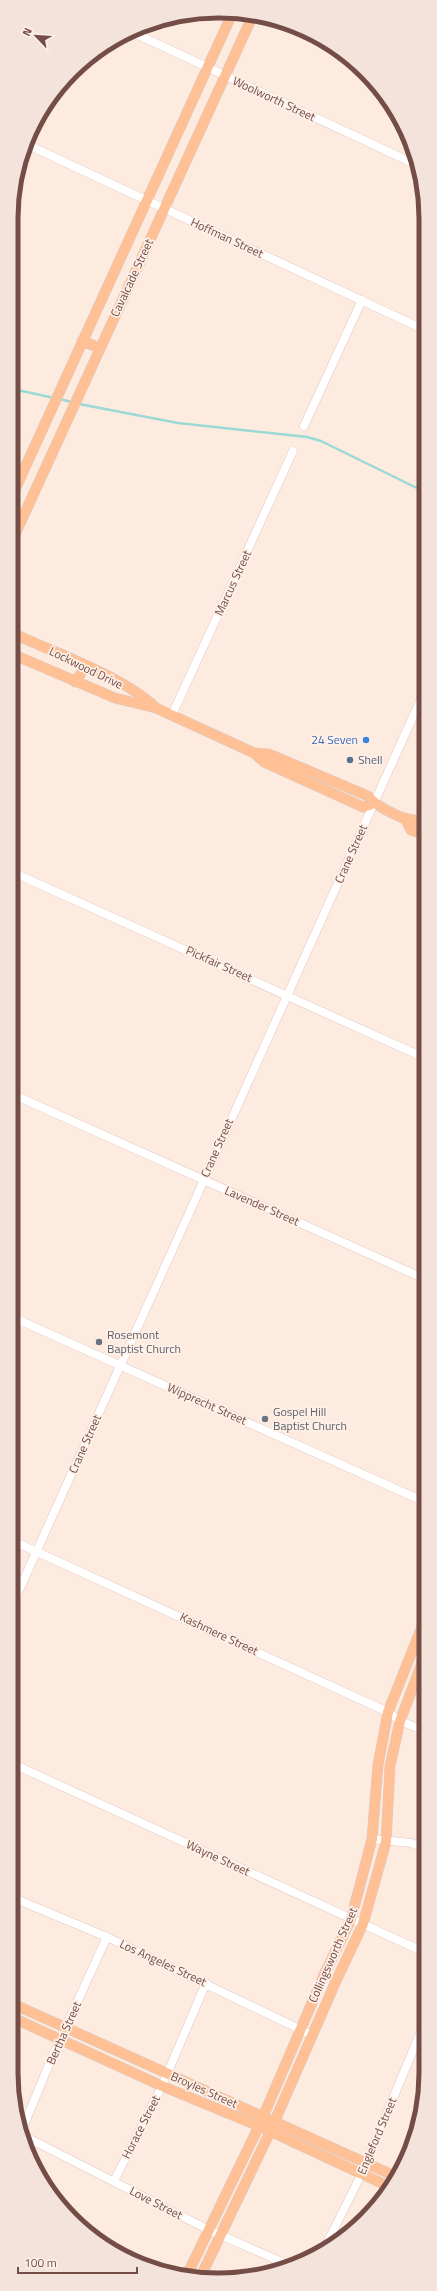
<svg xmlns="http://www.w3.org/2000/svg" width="437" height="2291" viewBox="0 0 437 2291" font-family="'Titillium Web',sans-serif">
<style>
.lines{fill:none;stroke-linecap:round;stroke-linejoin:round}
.stream{stroke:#9ad9d4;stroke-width:2.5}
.minor-casing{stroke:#e3c7bf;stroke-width:9}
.major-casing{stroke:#d8cdcb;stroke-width:11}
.minor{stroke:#fff;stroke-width:8}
.major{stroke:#ffc095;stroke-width:10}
.shop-dot{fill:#3f7fe0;stroke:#fff0e7;stroke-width:1.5}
.service-dot{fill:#5c6f8a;stroke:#fff0e7;stroke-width:1.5}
.worship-dot{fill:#6b7280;stroke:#fff0e7;stroke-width:1.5}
.labels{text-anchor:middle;stroke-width:3.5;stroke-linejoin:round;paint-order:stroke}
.street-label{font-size:12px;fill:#744d47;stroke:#fff0e7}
.shop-label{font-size:12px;fill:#366cbe;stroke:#fff0e7;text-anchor:end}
.service-label{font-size:12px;fill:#4e5e75;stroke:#fff0e7;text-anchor:start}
.worship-label{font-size:12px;fill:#5b616d;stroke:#fff0e7;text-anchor:start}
.rim{fill:none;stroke:#744d47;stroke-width:5}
</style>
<rect width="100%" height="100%" fill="#fdebe0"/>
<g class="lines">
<g class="stream">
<polyline points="13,389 54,398"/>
<polyline points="59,399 72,402"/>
<polyline points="79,404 178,423 307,437 321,441 425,492"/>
</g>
<defs>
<g id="minor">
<polyline points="134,33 415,164"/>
<polyline points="28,145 425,330"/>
<polyline points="304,426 362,300"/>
<polyline points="172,715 293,451"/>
<polyline points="12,872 425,1058"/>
<polyline points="12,1094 425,1279"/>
<polyline points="12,1317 425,1502"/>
<polyline points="11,1540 388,1712 400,1721 425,1731"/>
<polyline points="11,1608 425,690"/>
<polyline points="11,1763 424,1952"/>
<polyline points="372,1839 411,1843 424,1848"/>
<polyline points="11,1897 107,1937 312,2035"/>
<polyline points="22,2130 52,2057 107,1937"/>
<polyline points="24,2136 209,2230 291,2266"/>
<polyline points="114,2181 162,2086 206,1983"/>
<polyline points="326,2245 361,2175 424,2024"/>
</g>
<g id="major">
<polyline points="82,341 100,348"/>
<polyline points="12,496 232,14"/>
<polyline points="12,541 253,15"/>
<path d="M12,633C55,653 123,676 156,708"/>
<polyline points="12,654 115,698 156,708 254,753 264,762 363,807 374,803"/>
<polyline points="75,682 86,666"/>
<path d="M254,753L269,754L368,796C376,806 391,813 403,818C411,820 418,820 425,823"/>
<polyline points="405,818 411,830 425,835"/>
<polyline points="11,2003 397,2177"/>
<polyline points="11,2017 162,2086 259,2126 390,2187"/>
<polyline points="187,2275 259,2126 324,1975 351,1919 372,1839 378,1765 388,1712 425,1619"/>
<polyline points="200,2278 270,2132 336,1981 363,1924 386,1842 390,1766 400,1721 425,1655"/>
</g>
</defs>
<use href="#minor" class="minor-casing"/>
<use href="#major" class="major-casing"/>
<use href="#minor" class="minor"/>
<use href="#major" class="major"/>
</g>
<circle class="shop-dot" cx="366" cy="740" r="4"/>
<circle class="service-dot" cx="350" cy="760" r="4"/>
<g class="worship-dot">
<circle cx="99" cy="1342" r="4"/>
<circle cx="265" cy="1419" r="4"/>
</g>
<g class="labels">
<g class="street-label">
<text transform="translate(274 99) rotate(25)" y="4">Woolworth Street</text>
<text transform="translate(227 238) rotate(25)" y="4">Hoffman Street</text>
<text transform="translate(132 278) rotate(-65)" y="4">Cavalcade Street</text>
<text transform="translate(233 583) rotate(-65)" y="4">Marcus Street</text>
<text transform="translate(86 668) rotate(26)" y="4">Lockwood Drive</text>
<text transform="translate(351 854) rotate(-66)" y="4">Crane Street</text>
<text transform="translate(219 964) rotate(24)" y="4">Pickfair Street</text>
<text transform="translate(217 1148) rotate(-66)" y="4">Crane Street</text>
<text transform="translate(262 1206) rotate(24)" y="4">Lavender Street</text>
<text transform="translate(207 1404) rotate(24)" y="4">Wipprecht Street</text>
<text transform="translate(85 1444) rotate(-66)" y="4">Crane Street</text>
<text transform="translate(219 1634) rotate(25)" y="4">Kashmere Street</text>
<text transform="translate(218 1858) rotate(25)" y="4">Wayne Street</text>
<text transform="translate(333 1955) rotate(-66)" y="4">Collingsworth Street</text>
<text transform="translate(163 1963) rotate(25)" y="4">Los Angeles Street</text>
<text transform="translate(64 2033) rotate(-66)" y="4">Bertha Street</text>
<text transform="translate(204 2090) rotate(24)" y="4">Broyles Street</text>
<text transform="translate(141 2127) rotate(-63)" y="4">Horace Street</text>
<text transform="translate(377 2136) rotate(-67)" y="4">Engleford Street</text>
<text transform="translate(156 2203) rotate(27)" y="4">Love Street</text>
</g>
<g class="shop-label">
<text x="358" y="744">24 Seven</text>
</g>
<g class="service-label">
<text x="358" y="764">Shell</text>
</g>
<g class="worship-label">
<text x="107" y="1339">Rosemont<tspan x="107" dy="14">Baptist Church</tspan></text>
<text x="273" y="1416">Gospel Hill<tspan x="273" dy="14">Baptist Church</tspan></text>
</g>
</g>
<path d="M0 0H437V2291H0ZM218 18H219A200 200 0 0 1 419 218V2073A200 200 0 0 1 219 2273H218A200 200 0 0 1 18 2073V218A200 200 0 0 1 218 18Z" fill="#f4e3da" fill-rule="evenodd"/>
<path class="rim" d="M218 18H219A200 200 0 0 1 419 218V2073A200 200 0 0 1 219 2273H218A200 200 0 0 1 18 2073V218A200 200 0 0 1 218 18Z"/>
<g transform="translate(36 36) rotate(295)" stroke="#fff0e7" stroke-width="3" paint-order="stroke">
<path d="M0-3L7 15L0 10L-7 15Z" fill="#744d47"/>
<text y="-6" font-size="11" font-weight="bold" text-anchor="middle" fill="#744d47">N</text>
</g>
<path d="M18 2267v6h119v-6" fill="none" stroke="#744d47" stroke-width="2"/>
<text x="24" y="2267" font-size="12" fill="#744d47" stroke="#fff0e7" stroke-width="3" paint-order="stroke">100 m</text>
</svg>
